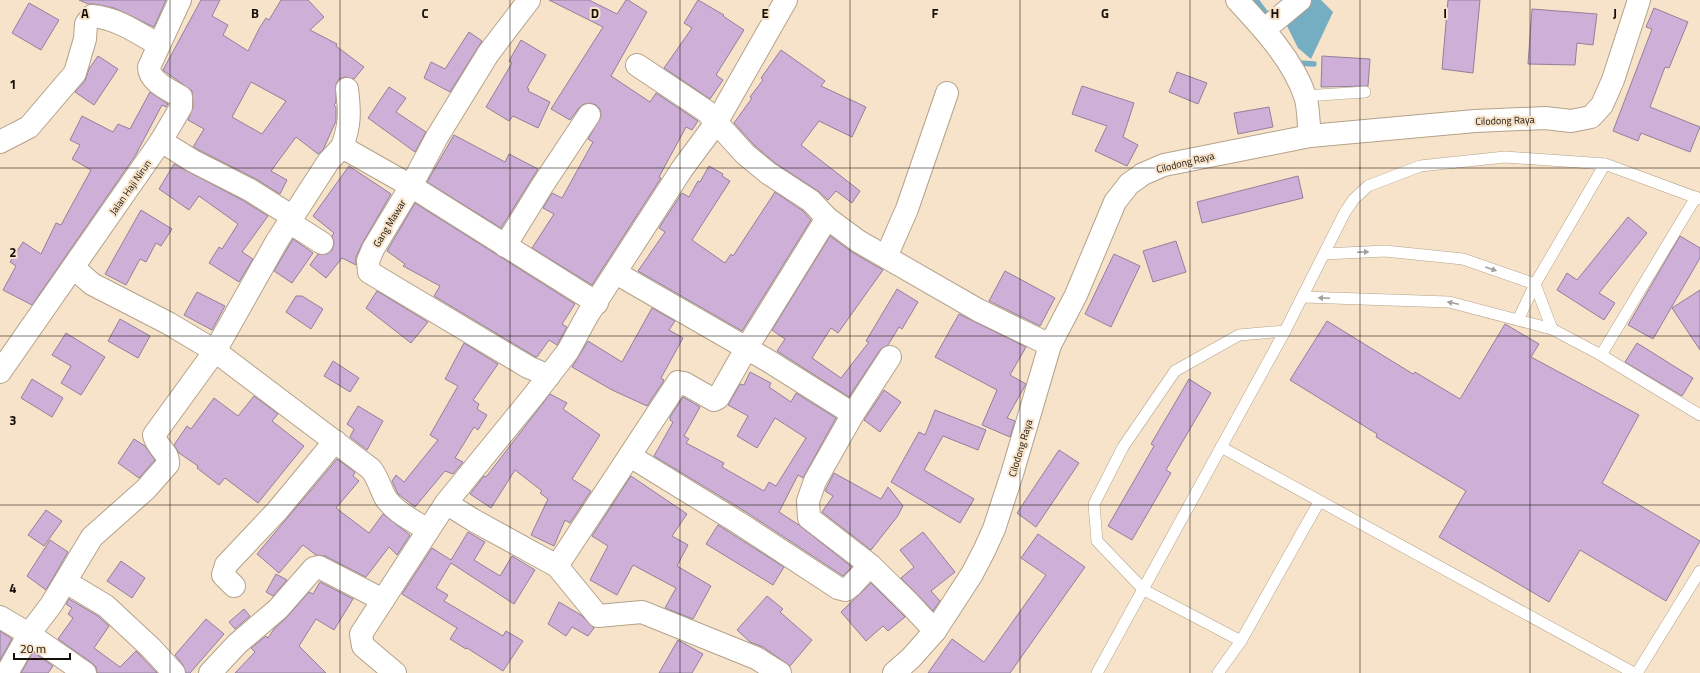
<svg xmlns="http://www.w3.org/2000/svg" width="1700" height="673" viewBox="0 0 1700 673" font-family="'Titillium Web',sans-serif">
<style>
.water{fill:#75aec2}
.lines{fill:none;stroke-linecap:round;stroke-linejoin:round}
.stream{stroke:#75aec2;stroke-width:5.5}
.building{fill:#cdafd8;stroke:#928199;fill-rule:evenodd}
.service-casing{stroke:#b4a28a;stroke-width:12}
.minor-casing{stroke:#b4a28a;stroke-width:24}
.tertiary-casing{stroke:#b4a28a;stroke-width:24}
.service{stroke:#fff;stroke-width:11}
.minor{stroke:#fff;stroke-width:22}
.tertiary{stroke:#fff;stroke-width:22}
.oneway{fill:#a29f9c}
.grid{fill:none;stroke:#171007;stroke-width:1;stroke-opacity:0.55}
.labels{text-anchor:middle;stroke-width:4;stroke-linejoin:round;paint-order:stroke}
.street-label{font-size:10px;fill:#171007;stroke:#f7e3ca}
.grid-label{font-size:13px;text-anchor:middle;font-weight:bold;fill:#171007;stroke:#f7e3ca;stroke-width:4;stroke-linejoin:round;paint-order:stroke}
</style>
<rect width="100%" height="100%" fill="#f7e3ca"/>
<polygon class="water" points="1308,0 1321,0 1333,12 1311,59 1298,48 1287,26"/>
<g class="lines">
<g class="stream">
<polyline points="1256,0 1270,19"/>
<polyline points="1297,60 1299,63 1314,64"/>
</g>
</g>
<g class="building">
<polygon points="79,0 166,0 154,27 114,8 94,4 88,4"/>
<path d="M201,0H220L212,16L228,25L223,35L248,51L260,27L266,18L269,20L281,0H308L324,17L310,30L337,44L336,46L364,67L354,79L345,77L339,79L336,84V103L334,105L336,107V121L323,150L318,154L296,137L271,171L287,180L280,194L256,179L193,147L204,129L188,120L193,107L192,91L163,70ZM251,82L286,101L262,134L232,117Z"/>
<polygon points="549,0 589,0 617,14 626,0 628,0 647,12 611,76 650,102 656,93 698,121 692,130 686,127 659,177 661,178 592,285 532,248 554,214 543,208 552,193 562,198 593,142 588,139 601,116 600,109 596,105 590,103 584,104 579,108 570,120 551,109 603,27"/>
<polygon points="698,0 724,15 723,16 744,30 716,75 723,80 710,99 664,68 692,28 684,23"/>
<polygon points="1448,0 1480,0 1473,73 1442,69"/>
<polygon points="29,3 59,20 41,50 12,33"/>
<polygon points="1654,8 1688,22 1669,68 1665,67 1650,107 1700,127 1690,152 1641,133 1638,141 1613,131 1652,29 1646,27"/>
<polygon points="1532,9 1597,14 1593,45 1577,43 1575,65 1528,64"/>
<polygon points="469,32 482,41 450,92 424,78 431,62 445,69"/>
<polygon points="521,40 546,55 527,88 529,89 528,91 550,102 538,128 513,116 509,121 486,107 512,63 509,61"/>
<polygon points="781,50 825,81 821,86 866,107 852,137 819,121 801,145 860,191 852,203 836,191 828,200 818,191 775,163 754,145 734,123 752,98 750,97 763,80 761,78"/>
<polygon points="98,56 118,69 94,105 75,92 85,81 89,69"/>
<polygon points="1322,56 1370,59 1368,86 1321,87"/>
<polygon points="1177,72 1207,83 1198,104 1169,92"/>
<polygon points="1082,86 1134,103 1123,137 1138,145 1127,166 1095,151 1107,126 1072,114"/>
<polygon points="389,87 406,98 396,112 426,132 415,152 368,118"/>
<polygon points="150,92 168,104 166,107 162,105 135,156 32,305 3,290 16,266 10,262 23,242 41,254 56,223 61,225 91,170 72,159 80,145 70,140 82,116 113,132 118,124 130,129"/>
<polygon points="1269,107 1273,127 1238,134 1234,113"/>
<polygon points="454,135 505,162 509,154 538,169 501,228 427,182"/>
<polygon points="174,164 244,201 268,216 242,252 253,259 239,282 209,263 219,247 222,249 238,224 199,196 189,210 159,189"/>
<polygon points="349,166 391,194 362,244 356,257 356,265 342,258 326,278 310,265 318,254 327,254 332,250 334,243 332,236 334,233 313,216"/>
<polygon points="709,166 723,174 722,176 730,181 692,240 725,263 731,254 733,256 775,192 803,211 811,220 742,331 638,271 665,232 659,228 682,193 689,197 698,181 700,182"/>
<polygon points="1298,176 1303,198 1202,223 1197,202"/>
<polygon points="415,203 575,304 562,324 567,327 557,345 549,340 537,357 534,356 434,296 440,286 403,266 405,264 387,251"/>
<polygon points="141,210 172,229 161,246 156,243 146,262 140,259 126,285 105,274"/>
<polygon points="1628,217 1647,233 1599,293 1615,303 1604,320 1557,290 1567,273 1577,280"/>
<polygon points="830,236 852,252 883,270 838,333 831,328 812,358 841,378 869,342 866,341 897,289 918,302 902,329 899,327 888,345 880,350 849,397 777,351 785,339 772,330"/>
<polygon points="1680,236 1700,248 1700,258 1653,339 1628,325"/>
<polygon points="293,239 313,253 292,283 274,271"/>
<polygon points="1176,241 1186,272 1153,282 1143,251"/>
<polygon points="1114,254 1140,266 1111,327 1085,314"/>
<polygon points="1005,271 1055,298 1040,326 989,301"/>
<polygon points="1700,290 1700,350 1672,308"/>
<polygon points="377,291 428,322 411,343 366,308"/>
<polygon points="197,292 225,306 212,330 184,315"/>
<polygon points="296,296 302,296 323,309 311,329 286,312"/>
<polygon points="652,308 675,321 669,330 683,338 661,378 664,380 663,382 647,406 612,390 572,367 588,341 622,362"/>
<polygon points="959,314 1026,347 1010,375 1026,384 1007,418 1015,421 1010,437 982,425 997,390 935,357"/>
<polygon points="120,319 150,336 138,358 108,341"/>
<polygon points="1327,321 1413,374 1415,372 1460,399 1505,324 1539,344 1531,357 1639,415 1602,483 1700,541 1666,601 1580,550 1549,602 1439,537 1466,491 1376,437 1377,434 1290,380"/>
<polygon points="66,333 105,357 81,395 61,383 71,366 52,355"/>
<polygon points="464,343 498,364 473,400 479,404 477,409 487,415 478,430 474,427 455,458 463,462 453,474 445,471 415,507 398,494 392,481 396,475 404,482 438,440 430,435 458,386 445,379"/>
<polygon points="1637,343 1693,378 1682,396 1625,362"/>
<polygon points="333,361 359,378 350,392 324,376"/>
<polygon points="750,372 771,383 769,387 791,402 796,393 836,418 803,478 798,475 779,512 799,525 852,567 843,576 746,512 654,456 673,422 670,420 670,417 683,397 700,407 684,436 689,439 686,443 724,463 722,467 764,491 769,482 776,486 806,438 775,418 757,448 737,436 748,416 728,405 740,384 744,385"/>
<polygon points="32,379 63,398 52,417 21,398"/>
<polygon points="1189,379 1211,393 1166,470 1171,473 1132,540 1108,526 1154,446 1151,444"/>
<polygon points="884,390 901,402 880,432 864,420"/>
<polygon points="550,394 567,403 563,409 600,435 572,479 591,491 570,523 565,520 554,546 531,535 548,499 540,493 542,491 515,470 491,508 470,494 484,476 486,477"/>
<polygon points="254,396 278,414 272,421 304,446 258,503 225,478 219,485 197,468 198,466 179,453 174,445 187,426 191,429 214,398 238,416"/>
<polygon points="358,406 383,421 367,450 350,437 354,429 347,424"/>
<polygon points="935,410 986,430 978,450 943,436 924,470 974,499 960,523 891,482 919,432 925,435"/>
<polygon points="134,439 145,446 155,460 139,478 118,463"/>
<polygon points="1059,450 1079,463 1036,527 1017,513"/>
<polygon points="337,459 355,472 353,476 359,481 336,508 369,533 383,514 410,535 397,555 389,547 366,577 325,556 316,555 303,545 279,573 257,554"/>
<polygon points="834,473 881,499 888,487 903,506 897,517 871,550 822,512 833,496 825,491"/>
<polygon points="631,476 687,514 672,536 688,545 677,566 711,586 693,619 665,608 676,588 633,565 617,595 590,580 608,546 592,536"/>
<polygon points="46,510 62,521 44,546 28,535"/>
<polygon points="718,525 784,567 773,585 706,544"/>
<polygon points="468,532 485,542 474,560 500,576 512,556 535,570 514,604 451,563 436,588 448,595 444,601 503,636 506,631 523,641 503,671 467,648 466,649 450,639 457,628 402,594 432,548 451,560"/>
<polygon points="923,532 955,572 931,591 940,601 933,611 901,578 914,567 900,550"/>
<polygon points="1038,534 1085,567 1010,673 928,673 952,639 984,662 1046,575 1021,558"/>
<polygon points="50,540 68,552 46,590 27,576"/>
<polygon points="121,561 145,578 132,598 107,581"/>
<polygon points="276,574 287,580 273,596 266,592"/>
<polygon points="320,582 353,599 334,630 316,619 299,646 326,673 235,673 255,652 251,648 266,636 268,638 274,629 287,617 309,592 313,594"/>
<polygon points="871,583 905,617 888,631 883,626 866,641 841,612"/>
<polygon points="767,596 783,609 780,612 812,640 790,666 763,647 750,642 737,630"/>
<polygon points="69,599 98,616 109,626 94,648 120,667 136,651 157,673 97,673 96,667 92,663 58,639 73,618 68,614 72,608 66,604"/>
<polygon points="559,602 581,615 594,628 588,636 572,627 566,636 548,624"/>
<polygon points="244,609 250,616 235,629 229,622"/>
<polygon points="206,619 224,634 190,673 186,673 183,665 175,655"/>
<polygon points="0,631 12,639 0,660"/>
<polygon points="678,640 703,654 692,673 659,673"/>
<polygon points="33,652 53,666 48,673 21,673"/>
</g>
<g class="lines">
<defs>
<g id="service">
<polyline points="1305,96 1365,92"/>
<polyline points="1324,254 1385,251 1463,259 1535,284 1552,329"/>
<polyline points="1303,297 1449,302 1552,329 1601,355 1700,415"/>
<polyline points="1518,320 1535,284 1605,164 1700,199"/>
<polyline points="1601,355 1696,197"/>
<polyline points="1221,447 1634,673"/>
<polyline points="1241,641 1319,502"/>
<polyline points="1097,673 1285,331 1345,212 1354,199 1368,186 1420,166 1505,157 1605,164"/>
<polyline points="1218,673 1241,641 1144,590 1097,541 1094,504 1123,447 1175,371 1239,335 1285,331"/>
<polyline points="1637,673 1700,571"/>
</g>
<g id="minor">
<polyline points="529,0 488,54 437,137 411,186 373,249 368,261 369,272 528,367 549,376"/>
<path d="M1237,0C1262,27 1293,60 1305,96C1309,107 1308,123 1310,136"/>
<polyline points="1265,29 1300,0"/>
<polyline points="637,65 706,111 745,154 768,173 811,201 827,218 858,241 978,310 1050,345"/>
<polyline points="161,141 193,161 250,190 293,217"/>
<path d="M0,142L29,127L75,73L85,39L86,24L92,16C117,18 138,33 159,45"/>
<path d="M342,147C350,125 350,113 347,89"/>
<polyline points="289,222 322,243"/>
<polyline points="505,246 542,186 589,115"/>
<polyline points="886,257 907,209 947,93"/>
<path d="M74,268L92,284L168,323L215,351L371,469C378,478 380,487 385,497C394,512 414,521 428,530"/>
<polyline points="616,273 767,360 853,414 815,481 808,501 809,518 870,565"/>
<path d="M0,372L161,141L181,107V97C170,90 149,82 149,67L180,0"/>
<polyline points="853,414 890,357"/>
<polyline points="630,456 739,523 838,588 846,590 851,586 870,565 909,603 935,631"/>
<polyline points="446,503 473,520 557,566 598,616 642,612 756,658 780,673"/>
<polyline points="557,566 678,382 684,383 714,400 718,398 746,349 827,218"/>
<polyline points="66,582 106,606 151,648 174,673"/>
<polyline points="234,586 223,575 226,565 277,511 335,441"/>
<polyline points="0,617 29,634 85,673"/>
<path d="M7,673L29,634L51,605L92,537L146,489L168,464C170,453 156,447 154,435L215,351L277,241L328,162L342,147L411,186L597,303"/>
<polyline points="210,673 237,644 278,609 314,568 319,567 383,600"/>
<polyline points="395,673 363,646 361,634 446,503 534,395 568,351 587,316 682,169 716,123 786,0"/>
</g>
<polyline id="tertiary" points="894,673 911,658 935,631 972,574 984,551 994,529 1012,474 1050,345 1076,295 1115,202 1129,184 1143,174 1164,165 1310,136 1475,121 1545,118 1571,121 1591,117 1602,105 1613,80 1639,0"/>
</defs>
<use href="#service" class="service-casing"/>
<use href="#minor" class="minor-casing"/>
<use href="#tertiary" class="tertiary-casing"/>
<use href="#service" class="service"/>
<use href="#minor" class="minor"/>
<use href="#tertiary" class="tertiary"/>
</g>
<defs><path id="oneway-solid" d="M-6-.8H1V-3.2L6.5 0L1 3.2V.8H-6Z"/></defs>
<g class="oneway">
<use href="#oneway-solid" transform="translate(1363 252) rotate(-3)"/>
<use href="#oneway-solid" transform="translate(1491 269) rotate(19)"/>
<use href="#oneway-solid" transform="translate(1324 298) rotate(-178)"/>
<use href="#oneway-solid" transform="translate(1453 303) rotate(-168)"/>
</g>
<path class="grid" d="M170,0V673M340,0V673M510,0V673M680,0V673M850,0V673M1020,0V673M1190,0V673M1360,0V673M1530,0V673M0,168H1700M0,336H1700M0,505H1700"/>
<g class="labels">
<g class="street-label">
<text transform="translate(1505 120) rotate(-2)" y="4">Cilodong Raya</text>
<text transform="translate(1185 162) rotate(-14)" y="4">Cilodong Raya</text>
<text transform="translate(130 187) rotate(-55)" y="4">Jalan Haji Nirun</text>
<text transform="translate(389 223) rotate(-59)" y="4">Gang Mawar</text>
<text transform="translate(1020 448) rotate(-73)" y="4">Cilodong Raya</text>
</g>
</g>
<g class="grid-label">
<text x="85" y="18">A</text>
<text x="255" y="18">B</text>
<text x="425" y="18">C</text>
<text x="595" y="18">D</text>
<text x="765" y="18">E</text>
<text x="935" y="18">F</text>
<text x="1105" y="18">G</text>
<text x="1275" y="18">H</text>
<text x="1445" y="18">I</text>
<text x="1615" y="18">J</text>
<text x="13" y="89">1</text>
<text x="13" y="257">2</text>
<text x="13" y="425">3</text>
<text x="13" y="593">4</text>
</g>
<path d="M14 653v6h56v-6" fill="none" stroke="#171007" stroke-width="2"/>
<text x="20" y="653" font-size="12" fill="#171007" stroke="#f7e3ca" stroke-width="3" paint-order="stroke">20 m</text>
</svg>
